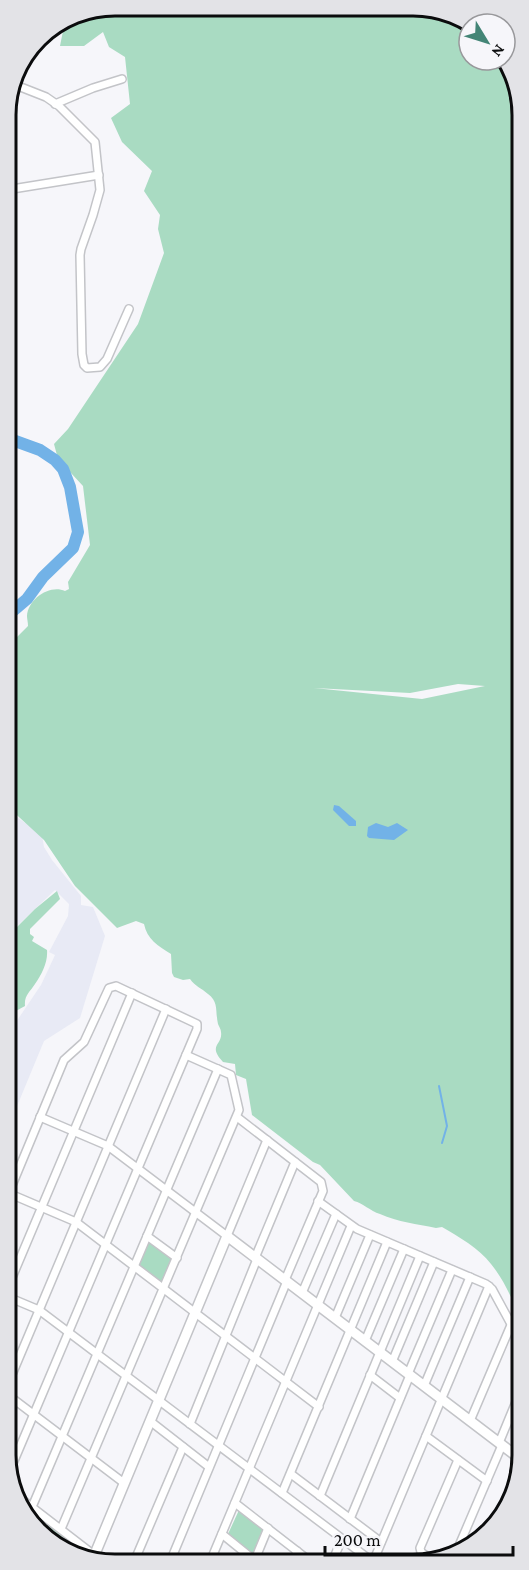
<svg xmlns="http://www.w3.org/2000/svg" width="529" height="1570" viewBox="0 0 529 1570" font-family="'Crimson Pro',serif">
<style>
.built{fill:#e8eaf5}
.green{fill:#a9dbc2;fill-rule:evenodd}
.water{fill:#72b2e7}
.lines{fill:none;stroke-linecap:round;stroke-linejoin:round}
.stream{stroke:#72b2e7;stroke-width:2}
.river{stroke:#72b2e7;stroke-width:12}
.minor-casing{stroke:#c3c4c8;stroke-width:10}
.tertiary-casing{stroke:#c3c4c8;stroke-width:12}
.minor{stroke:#fff;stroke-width:7}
.tertiary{stroke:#fff;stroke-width:9}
.rim{fill:none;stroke:#0b0c0d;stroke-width:3}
</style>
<rect width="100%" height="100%" fill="#f6f6fa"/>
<polygon class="built" points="7,810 42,835 44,847 52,860 81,896 81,905 93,907 105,936 80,1018 44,1041 15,1111 8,1115 8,1034 41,985 49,968 55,955 49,952 68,916 69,904 55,890 16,927 7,929"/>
<g class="green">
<path d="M116,6L435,8L469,26V60H503L521,94L523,1322C513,1302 505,1281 491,1264C479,1248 459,1237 442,1227L436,1228C417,1224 398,1222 380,1214C370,1211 363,1203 354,1201L320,1165L313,1162L252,1115L246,1079L236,1075L235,1064L223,1062C207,1045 223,1045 221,1032C221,1029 219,1027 218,1024C215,1011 219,1002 208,994C201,988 195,986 190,979L183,980L174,977L172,973L171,954C158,946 147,939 144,924L136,921L117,928L75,886L44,840L7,806V642L16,638L28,626C28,622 27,619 27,616C28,599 50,584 65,591L69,589L68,582L71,577L90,545L83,486L58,459L54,444L68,429L138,324L164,253L158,229L160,215L144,191L152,171L122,142L111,118L130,104L125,57L109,47L103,32L84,46H60L64,26ZM458,684L485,686L422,699L314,688L410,693Z"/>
<path d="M57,891L60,899L30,929V934L34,937L32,941L47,950C48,962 42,974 35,984C30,992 24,995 25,1006L14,1012L8,1024L7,930H14L35,909Z"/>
<polygon points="148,1242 171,1259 161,1283 139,1266"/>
<polygon points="30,1509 86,1553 86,1558 42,1534"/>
<polygon points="239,1510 264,1529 253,1555 228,1534"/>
</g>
<g class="water">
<polygon points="334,805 339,806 356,821 356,826 349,826 333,810"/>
<polygon points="376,823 388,827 397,823 408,830 394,840 369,838 367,836 368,827"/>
</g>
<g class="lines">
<polyline class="stream" points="439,1086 447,1126 442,1143"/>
<polyline class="river" points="7,438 40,450 55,460 63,469 70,487 78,532 73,548 43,577 27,599 7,616"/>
<defs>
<g id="minor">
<polyline points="13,84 46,97 59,106 95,142 100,190 93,215 81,249 80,255 82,354 84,365 87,368 100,367 107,359 129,309"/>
<polyline points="55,104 93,88 122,79"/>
<polyline points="6,190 99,175"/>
<polyline points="40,1117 108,1146 227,1236 267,1140"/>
<polyline points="237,1117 321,1182 323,1191 285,1280"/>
<polyline points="8,1193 76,1222 319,1407"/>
<polyline points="8,1195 64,1060 84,1042 109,988 116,986 197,1024 197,1029 8,1475"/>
<polyline points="318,1201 357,1229 486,1284 492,1289 523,1346"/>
<polyline points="147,1236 177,1258"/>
<polyline points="255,1258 295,1162"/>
<polyline points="8,1287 132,993"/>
<polyline points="302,1293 336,1214"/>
<polyline points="8,1297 39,1310 373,1562 489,1286"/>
<polyline points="335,1318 370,1235"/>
<polyline points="365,1341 404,1249"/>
<polyline points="392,1362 434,1262"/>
<polyline points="408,1374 452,1270"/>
<polyline points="370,1375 400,1398"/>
<polyline points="8,1384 166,1009"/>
<polyline points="424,1386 470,1277"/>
<polyline points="8,1395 124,1483"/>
<polyline points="150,1421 209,1467"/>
<polyline points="470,1421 511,1325"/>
<polyline points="190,1424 257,1259"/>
<polyline points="426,1436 487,1481"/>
<polyline points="499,1443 523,1385"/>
<polyline points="291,1474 381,1542"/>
<polyline points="282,1493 387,1242"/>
<polyline points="320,1496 420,1256"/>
<polyline points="20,1498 94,1555"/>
<polyline points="235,1503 311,1562"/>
<polyline points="32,1507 218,1069"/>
<polyline points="350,1519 410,1375"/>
<polyline points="61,1529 239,1110 231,1075 186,1055"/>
<polyline points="222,1534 254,1560"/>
<polyline points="458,1548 502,1445"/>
<polyline points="134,1562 183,1447"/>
<polyline points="170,1562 287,1281"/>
<polyline points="210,1562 351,1226"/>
<polyline points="254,1562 268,1528"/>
<polyline points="293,1562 297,1551"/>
<polyline points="332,1562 342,1539"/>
<polyline points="435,1562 421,1552 420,1548 458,1460"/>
</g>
<polyline id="tertiary" points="92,1561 227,1236 523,1461"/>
</defs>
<use href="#minor" class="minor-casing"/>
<use href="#tertiary" class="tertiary-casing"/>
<use href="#minor" class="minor"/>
<use href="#tertiary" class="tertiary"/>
</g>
<path d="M0 0H529V1570H0ZM115 16H413A99 99 0 0 1 512 115V1455A99 99 0 0 1 413 1554H115A99 99 0 0 1 16 1455V115A99 99 0 0 1 115 16Z" fill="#e3e3e7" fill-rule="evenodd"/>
<path class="rim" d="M115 16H413A99 99 0 0 1 512 115V1455A99 99 0 0 1 413 1554H115A99 99 0 0 1 16 1455V115A99 99 0 0 1 115 16Z"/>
<g transform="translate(487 42) rotate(128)"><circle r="28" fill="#f6f6fa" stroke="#98989b" stroke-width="1.5"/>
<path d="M0-4.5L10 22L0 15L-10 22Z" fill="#438576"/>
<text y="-9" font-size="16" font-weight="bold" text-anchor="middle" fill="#0b0c0d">N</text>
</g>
<path d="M325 1546v9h188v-9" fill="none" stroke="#0b0c0d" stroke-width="3"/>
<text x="334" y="1546" font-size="18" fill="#0b0c0d" stroke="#f6f6fa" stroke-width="4.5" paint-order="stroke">200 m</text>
</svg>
